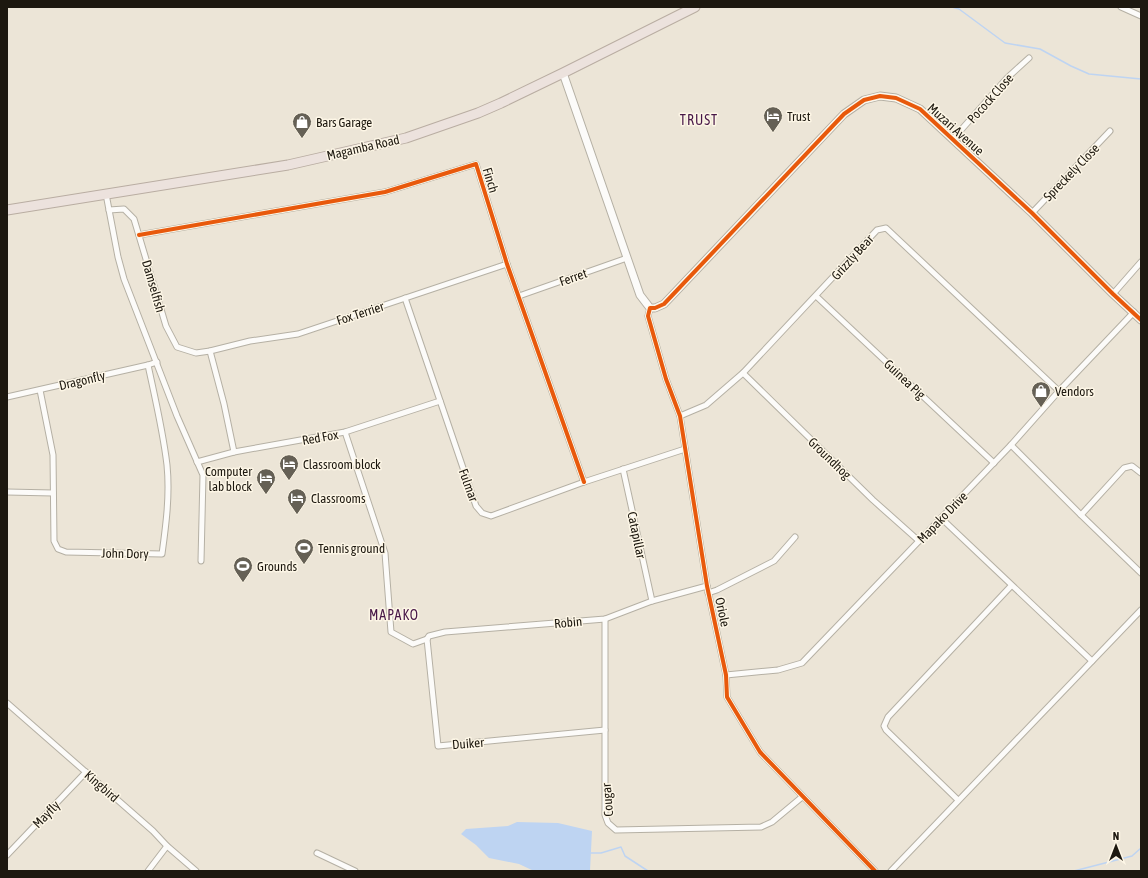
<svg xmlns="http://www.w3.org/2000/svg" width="1148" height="878" viewBox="0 0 1148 878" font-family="'Asap Condensed',sans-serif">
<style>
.water{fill:#bed4f2}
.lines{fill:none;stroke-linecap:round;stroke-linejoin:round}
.stream{stroke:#bed4f2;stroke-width:1.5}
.street-casing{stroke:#b5b0a4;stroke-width:7}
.secondary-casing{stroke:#b5b0a4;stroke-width:9}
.highway-casing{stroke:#b9ada2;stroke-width:11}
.street{stroke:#fcfbf9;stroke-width:5}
.secondary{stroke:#fcfbf9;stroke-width:7}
.highway{stroke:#ece2dd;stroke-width:9}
.cycleway-casing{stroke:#fdf6e6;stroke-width:6}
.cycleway{stroke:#e8590c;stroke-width:4}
.labels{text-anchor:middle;stroke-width:3;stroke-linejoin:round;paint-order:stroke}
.street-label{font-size:13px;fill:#1d180f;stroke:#fdf6e6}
.poi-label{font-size:13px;fill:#1d180f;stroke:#fdf6e6;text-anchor:start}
.neighbourhood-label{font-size:14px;letter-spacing:1px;fill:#471747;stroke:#fdf6e6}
</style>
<rect width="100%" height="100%" fill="#ece5d7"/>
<polygon class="water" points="517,822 558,823 592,831 590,871 534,871 519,864 489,858 476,845 461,834 466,829 508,826"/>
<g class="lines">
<g class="stream">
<polyline points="952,7 959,9 1005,43 1040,49 1071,66 1089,74 1141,79"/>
<polyline points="591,853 601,853 621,847 625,856 648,871"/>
<polyline points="1074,871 1132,856 1141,848"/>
</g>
<defs>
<g id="street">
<polyline points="1121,7 1141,16"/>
<polyline points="953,139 1007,78 1029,58"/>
<polyline points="106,194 118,257 124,279 177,416 203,475 201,561"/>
<polyline points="109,210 124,209 134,219 166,326 177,347 196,353 210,351 250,341 298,334 507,264"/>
<polyline points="1032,213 1110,131"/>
<polyline points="139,235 385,192 476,164 507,264 584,482"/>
<polyline points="1113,294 1141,262"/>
<polyline points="519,296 627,258"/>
<polyline points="816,296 994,463"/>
<polyline points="405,298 476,506 482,513 491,516 584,482 685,449"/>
<polyline points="650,308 648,316 666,379 680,416 707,586 726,675 727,697 760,752 875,871"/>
<polyline points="210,351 224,404 234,452"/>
<polyline points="743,373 873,500 919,541"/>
<path d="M40,390L53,455L54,541L58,549L66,552L162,554C166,525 170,495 167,465C163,431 155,398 148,365"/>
<polyline points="7,397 148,365 157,362"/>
<polyline points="680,416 706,405 743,373 877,230 886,228 1059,391"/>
<polyline points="345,432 385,553 391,632 413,644 427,639 429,636 445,632 605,619 652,601 707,586"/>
<polyline points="1011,445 1081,515 1141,573"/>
<polyline points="197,462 234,452 345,432 440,401"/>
<polyline points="623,469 652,601"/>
<polyline points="7,492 53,493"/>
<polyline points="1081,515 1124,468 1132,466 1141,473"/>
<polyline points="941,518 1092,661"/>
<polyline points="708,593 717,590 774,561 795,537"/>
<polyline points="605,619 605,815 608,823 616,830 761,827 772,822 802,797"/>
<polyline points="427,639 438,746 605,730"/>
<polyline points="726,675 778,670 802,663 1011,445 1059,391 1134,312"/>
<polyline points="7,703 153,831 167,846 196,871"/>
<polyline points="958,800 886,730 884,726 888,717 1011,586"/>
<polyline points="317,853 355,871"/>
<polyline points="7,855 86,772"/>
<polyline points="148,871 167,846"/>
<polyline points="891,871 1141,610"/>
</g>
<polyline id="secondary" points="563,73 640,295 650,308 655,308 664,304 844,114 864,100 880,96 896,98 920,109 1032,213 1113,294 1141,320"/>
<polyline id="highway" points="7,210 288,165 406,138 478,113 501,103 563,73 695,7"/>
</defs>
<use href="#street" class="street-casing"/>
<use href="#secondary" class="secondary-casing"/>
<use href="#highway" class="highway-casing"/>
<use href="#street" class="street"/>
<use href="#secondary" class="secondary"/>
<use href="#highway" class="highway"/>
<defs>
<g id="cycleway">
<polyline points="139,235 385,192 476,164 507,264 584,482"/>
<polyline points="875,871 760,752 727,697 726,675 707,586 680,416 666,379 648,316 650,308 655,308 664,304 844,114 864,100 880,96 896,98 920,109 1032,213 1113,294 1141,320"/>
</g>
</defs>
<use href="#cycleway" class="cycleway-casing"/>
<use href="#cycleway" class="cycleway"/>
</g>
<defs>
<symbol id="hotel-pin" viewBox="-11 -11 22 30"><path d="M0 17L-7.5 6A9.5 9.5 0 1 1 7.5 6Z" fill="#656055" stroke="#fdf6e6"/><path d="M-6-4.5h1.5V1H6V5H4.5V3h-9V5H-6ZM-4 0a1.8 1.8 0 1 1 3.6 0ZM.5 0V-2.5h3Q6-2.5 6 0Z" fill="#fff"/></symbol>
<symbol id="shop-pin" viewBox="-11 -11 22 30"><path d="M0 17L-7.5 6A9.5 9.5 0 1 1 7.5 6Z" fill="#656055" stroke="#fdf6e6"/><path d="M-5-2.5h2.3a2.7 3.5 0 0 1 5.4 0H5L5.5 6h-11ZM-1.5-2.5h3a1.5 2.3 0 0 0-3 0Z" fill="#fff"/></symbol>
<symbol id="stadium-pin" viewBox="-11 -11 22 30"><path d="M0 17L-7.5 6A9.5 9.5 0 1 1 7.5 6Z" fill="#656055" stroke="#fdf6e6"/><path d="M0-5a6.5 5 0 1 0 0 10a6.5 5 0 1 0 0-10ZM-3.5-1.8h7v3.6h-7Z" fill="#fff"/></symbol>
</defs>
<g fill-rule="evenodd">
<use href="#hotel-pin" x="762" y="105" width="22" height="30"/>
<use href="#shop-pin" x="291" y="111" width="22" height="30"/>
<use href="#shop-pin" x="1030" y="380" width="22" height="30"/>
<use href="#hotel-pin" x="278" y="453" width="22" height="30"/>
<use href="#hotel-pin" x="255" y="467" width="22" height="30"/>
<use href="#hotel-pin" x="286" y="487" width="22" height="30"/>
<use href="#stadium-pin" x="293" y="537" width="22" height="30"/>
<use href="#stadium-pin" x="232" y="555" width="22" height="30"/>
</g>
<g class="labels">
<g class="street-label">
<text transform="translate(990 98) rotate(-48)" y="5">Pocock Close</text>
<text transform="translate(956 129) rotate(42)" y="5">Muzari Avenue</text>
<text transform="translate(363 147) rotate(-13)" y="5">Magamba Road</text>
<text transform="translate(1071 172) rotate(-46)" y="5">Spreckely Close</text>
<text transform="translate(491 180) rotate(73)" y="5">Finch</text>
<text transform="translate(852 257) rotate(-48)" y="5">Grizzly Bear</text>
<text transform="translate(573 277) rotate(-19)" y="5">Ferret</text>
<text transform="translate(154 286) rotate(74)" y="5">Damselfish</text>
<text transform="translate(360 313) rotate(-18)" y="5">Fox Terrier</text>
<text transform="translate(905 379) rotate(43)" y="5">Guinea Pig</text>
<text transform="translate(82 380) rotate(-13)" y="5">Dragonfly</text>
<text transform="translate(320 437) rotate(-10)" y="5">Red Fox</text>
<text transform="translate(830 458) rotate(44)" y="5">Groundhog</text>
<text transform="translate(469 485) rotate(70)" y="5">Fulmar</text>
<text transform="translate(942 517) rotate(-46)" y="5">Mapako Drive</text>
<text transform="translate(637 535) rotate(78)" y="5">Catapillar</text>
<text transform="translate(125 553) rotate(1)" y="5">John Dory</text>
<text transform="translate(723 612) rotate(78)" y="5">Oriole</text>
<text transform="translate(568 622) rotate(-5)" y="5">Robin</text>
<text transform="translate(468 743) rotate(-5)" y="5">Duiker</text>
<text transform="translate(102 786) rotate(41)" y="5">Kingbird</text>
<text transform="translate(607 800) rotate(-94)" y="5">Cougar</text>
<text transform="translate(46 814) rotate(-46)" y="5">Mayfly</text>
</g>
<g class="poi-label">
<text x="787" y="121">Trust</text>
<text x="316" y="127">Bars Garage</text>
<text x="1055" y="396">Vendors</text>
<text x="303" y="469">Classroom block</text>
<text x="252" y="476" text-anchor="end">Computer<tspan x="252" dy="15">lab block</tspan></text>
<text x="311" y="503">Classrooms</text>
<text x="318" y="553">Tennis ground</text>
<text x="257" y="571">Grounds</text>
</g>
<g class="neighbourhood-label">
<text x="699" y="125">TRUST</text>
<text x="394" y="620">MAPAKO</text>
</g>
</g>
<rect width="1148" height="878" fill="none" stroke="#1d180f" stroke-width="16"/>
<g transform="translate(1116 846)" stroke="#fdf6e6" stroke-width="3" paint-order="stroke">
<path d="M0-3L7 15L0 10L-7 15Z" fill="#1d180f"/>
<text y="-6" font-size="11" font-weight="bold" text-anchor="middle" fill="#1d180f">N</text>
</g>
</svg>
